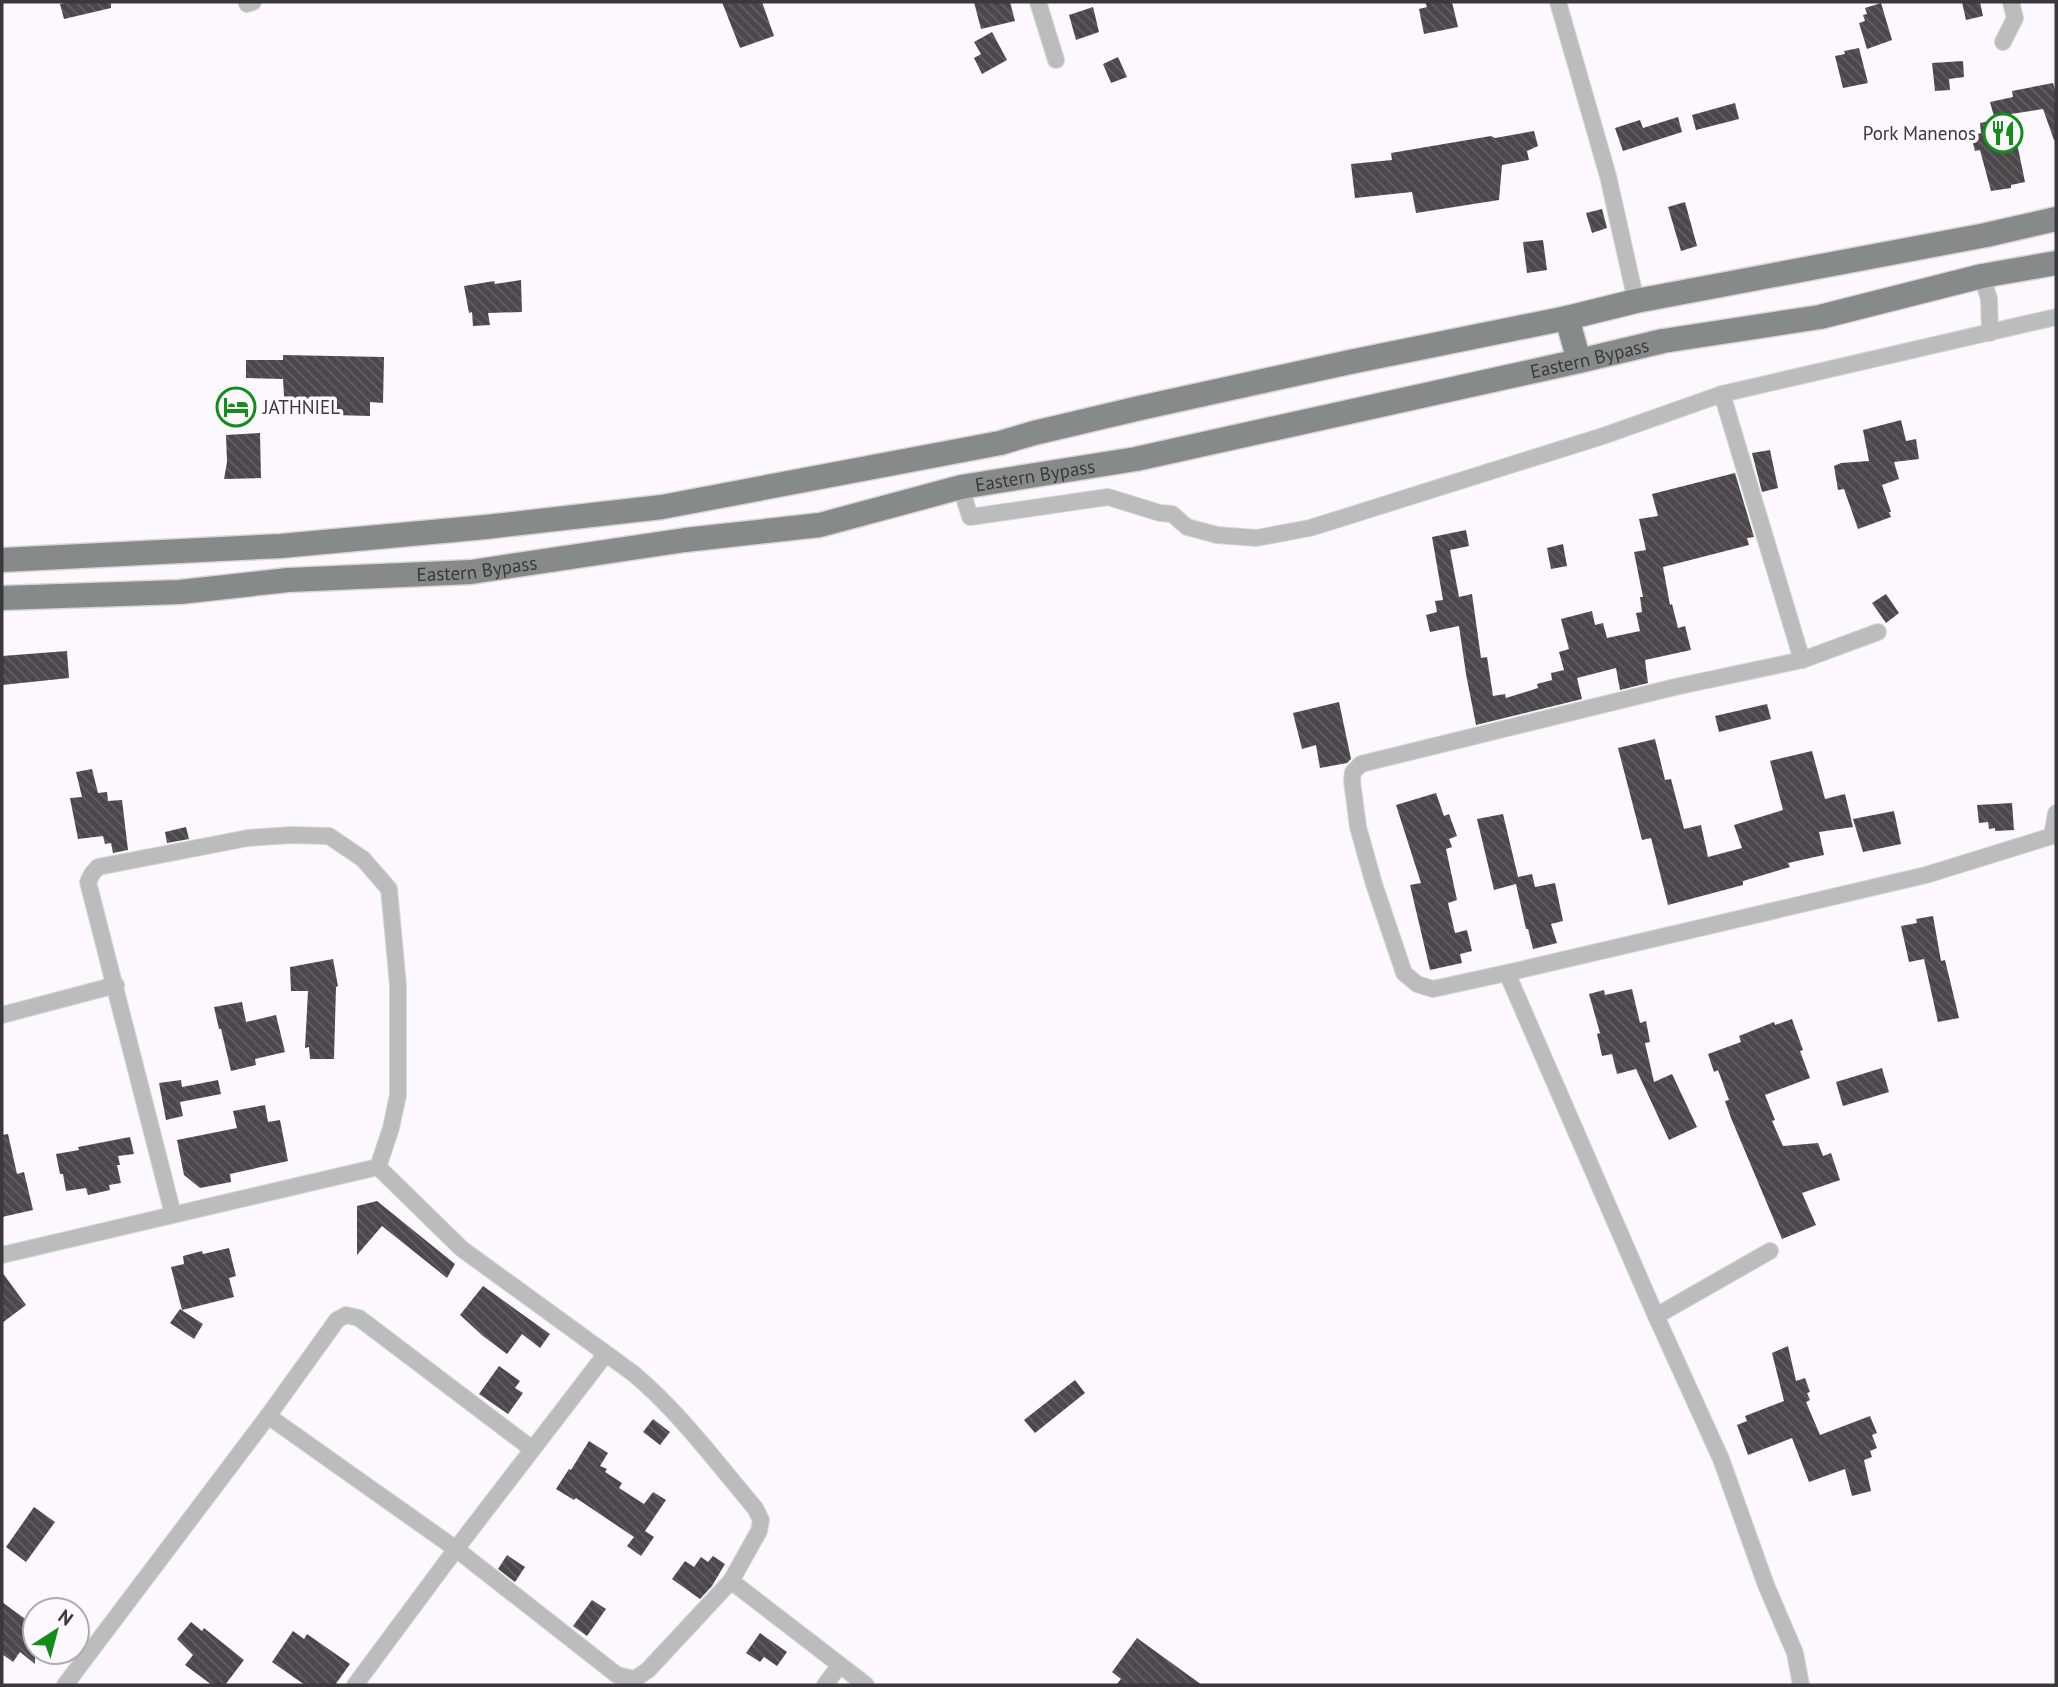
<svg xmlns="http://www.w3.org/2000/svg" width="2058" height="1687" viewBox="0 0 2058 1687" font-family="'PT Sans',sans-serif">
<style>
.building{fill:url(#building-back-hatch)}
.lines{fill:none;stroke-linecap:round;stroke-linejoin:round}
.street-casing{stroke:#d9d5da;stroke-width:18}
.primary-casing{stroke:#d9d5da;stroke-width:27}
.street{stroke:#bbbdbc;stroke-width:16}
.primary{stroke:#868b89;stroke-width:24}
.labels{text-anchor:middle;stroke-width:7;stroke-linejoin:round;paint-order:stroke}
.poi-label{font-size:19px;fill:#3a383a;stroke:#fcf8fd;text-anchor:end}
.street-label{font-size:19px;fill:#3a383a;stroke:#fcf8fd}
</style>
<defs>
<pattern id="building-back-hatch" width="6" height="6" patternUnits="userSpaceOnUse" patternTransform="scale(1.75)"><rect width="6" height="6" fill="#4b474b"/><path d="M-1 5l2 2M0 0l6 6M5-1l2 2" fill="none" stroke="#636063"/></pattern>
</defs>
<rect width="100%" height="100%" fill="#fcf8fd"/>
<g class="building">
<polygon points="70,2 111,2 111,8 64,19 60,4"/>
<polygon points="722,2 762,2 774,36 740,48"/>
<polygon points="974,2 1010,2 1015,21 981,29"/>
<polygon points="1425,2 1452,2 1458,27 1424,34 1419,9 1427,7"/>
<polygon points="1962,2 1980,2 1983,16 1966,20"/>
<polygon points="1881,3 1892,40 1867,49 1859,23 1865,21 1863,15 1867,14 1865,8"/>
<polygon points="1093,7 1099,32 1076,40 1069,15"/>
<polygon points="992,32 1007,60 982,74 974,58 981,54 974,42"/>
<polygon points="1859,48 1868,83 1843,88 1835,56 1845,54 1844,51"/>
<polygon points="1118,57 1127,77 1111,83 1103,64"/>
<polygon points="1963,61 1964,77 1949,79 1950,90 1935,91 1932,63"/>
<polygon points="2053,83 2056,93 2056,140 2054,140 2043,109 2011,114 2025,182 2011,185 2011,188 1991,191 1980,150 1975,151 1971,136 1981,133 1980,123 1995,120 1990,102 2013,97 2012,91"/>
<polygon points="1735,103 1739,119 1696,130 1692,115"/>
<polygon points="1678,117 1682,132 1623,151 1615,128 1640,120 1643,128"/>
<polygon points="1534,131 1538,146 1527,151 1529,160 1502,165 1499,200 1416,213 1412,192 1355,198 1351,164 1392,160 1391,153 1491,136 1495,138"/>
<polygon points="1685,202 1697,246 1681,251 1668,207"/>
<polygon points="1602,209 1607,228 1592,233 1586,213"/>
<polygon points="1543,240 1547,270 1527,273 1523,242"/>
<polygon points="521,280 522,312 488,313 490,325 473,326 472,312 469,313 464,286 494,281 495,284"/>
<polygon points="283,355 384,357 383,403 370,402 370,416 298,414 298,412 285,411 283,379 246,378 246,360 283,360"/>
<polygon points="1901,420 1906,441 1916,439 1919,459 1894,462 1899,479 1882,485 1891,512 1889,512 1891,517 1858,529 1844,489 1838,490 1834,466 1841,463 1869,461 1863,430"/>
<polygon points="260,433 261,478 224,479 227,462 226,435"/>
<polygon points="1770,450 1778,488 1762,492 1752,453"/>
<polygon points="1735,473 1754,537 1747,538 1749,545 1663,567 1670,605 1672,604 1678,628 1685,626 1691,650 1645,660 1648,683 1620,690 1616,668 1577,678 1582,699 1476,725 1466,674 1459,626 1430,632 1426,615 1437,612 1435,601 1443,600 1432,537 1466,530 1469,546 1450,550 1459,597 1472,594 1481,658 1487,657 1493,696 1505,694 1506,698 1538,688 1537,684 1552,680 1551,673 1564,670 1559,652 1569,649 1561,619 1592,611 1595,625 1603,623 1607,638 1640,631 1636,613 1642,612 1640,597 1643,597 1634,552 1646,550 1639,519 1658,516 1652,494"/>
<polygon points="1563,544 1567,566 1551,569 1547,548"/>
<polygon points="1886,594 1899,613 1886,623 1872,603"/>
<polygon points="67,651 69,678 2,685 2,656"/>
<polygon points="1339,702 1351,759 1347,763 1320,768 1316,745 1302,749 1293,713"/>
<polygon points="1767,704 1771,719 1719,732 1715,716"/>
<polygon points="1655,739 1665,780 1671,779 1684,829 1701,825 1708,857 1742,848 1734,825 1783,810 1770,761 1812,751 1825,799 1845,794 1853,827 1819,832 1824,855 1788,863 1790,867 1743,881 1743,885 1668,905 1651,838 1642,840 1618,748"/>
<polygon points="92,769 98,793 107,792 108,801 122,800 128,850 113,853 111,843 105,844 103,836 78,839 70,798 82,797 76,772"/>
<polygon points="1436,793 1444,816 1449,814 1457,836 1449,839 1452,847 1446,849 1457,900 1448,903 1455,933 1467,930 1472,951 1460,954 1462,963 1430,970 1410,885 1421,883 1396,805"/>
<polygon points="2012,803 2014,830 1995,831 1995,828 1989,829 1988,822 1979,823 1977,805"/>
<polygon points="1894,811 1901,844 1863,852 1853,819"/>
<polygon points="1503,814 1518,877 1532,874 1535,887 1555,883 1563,921 1551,924 1557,943 1533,949 1528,929 1526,929 1516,884 1494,890 1477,819"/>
<polygon points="186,827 189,839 167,843 165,832"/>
<polygon points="1933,916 1941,961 1945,960 1959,1018 1938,1022 1924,959 1909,962 1901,926 1917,923 1916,919"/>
<polygon points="333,959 338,986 336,987 334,1059 310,1059 309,1047 305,1048 308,991 291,991 290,967"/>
<polygon points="1632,989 1640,1023 1646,1021 1650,1042 1645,1043 1654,1082 1672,1074 1697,1127 1669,1140 1636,1069 1617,1074 1612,1054 1602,1056 1597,1034 1600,1033 1589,994 1604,990 1605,995"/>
<polygon points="242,1002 246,1022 276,1015 285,1052 255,1059 256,1065 231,1071 221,1029 219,1029 214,1007"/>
<polygon points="1792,1019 1803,1050 1800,1051 1810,1078 1765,1095 1775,1120 1772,1121 1783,1146 1818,1143 1823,1156 1831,1153 1840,1180 1802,1193 1816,1225 1782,1239 1731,1118 1725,1101 1729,1100 1718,1070 1714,1072 1708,1054 1741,1042 1739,1036 1774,1022 1775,1025"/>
<polygon points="1882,1068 1889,1092 1843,1106 1836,1082"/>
<polygon points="181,1080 182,1087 218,1080 221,1094 180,1102 183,1116 166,1120 159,1083"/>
<polygon points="265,1105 268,1122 280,1120 288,1161 230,1174 231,1182 200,1188 184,1175 177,1140 237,1128 233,1111"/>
<polygon points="8,1134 17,1174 24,1172 33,1210 2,1217 2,1135"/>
<polygon points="130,1137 134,1154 118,1156 120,1165 117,1165 121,1183 109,1185 110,1190 88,1195 86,1188 66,1191 63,1174 60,1174 56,1154 79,1150 78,1147"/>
<polygon points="377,1201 455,1264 447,1278 382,1226 357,1255 357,1206"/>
<polygon points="229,1248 236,1276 229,1278 234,1297 182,1310 171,1267 184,1264 183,1256 202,1251 203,1254"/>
<polygon points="2,1272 26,1305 2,1323"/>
<polygon points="483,1286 550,1334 540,1348 522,1334 507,1354 483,1336 460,1315"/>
<polygon points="180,1309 203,1324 194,1339 170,1323"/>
<polygon points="1788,1346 1796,1381 1805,1378 1810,1392 1807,1393 1810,1400 1806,1402 1820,1435 1870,1416 1877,1433 1872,1435 1877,1448 1870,1451 1872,1457 1864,1460 1871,1491 1852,1496 1845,1469 1809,1482 1792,1438 1748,1455 1737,1425 1747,1421 1745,1416 1784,1401 1772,1353"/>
<polygon points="499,1366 520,1381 515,1388 523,1393 508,1414 479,1394"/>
<polygon points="1075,1380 1085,1393 1035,1433 1024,1420"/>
<polygon points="653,1419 670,1432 660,1445 643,1432"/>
<polygon points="589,1441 608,1453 600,1466 607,1469 605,1472 622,1483 619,1488 644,1504 653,1492 666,1500 645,1531 654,1537 641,1556 627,1546 634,1537 576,1498 574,1500 556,1489 569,1469 571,1470"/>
<polygon points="34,1507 55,1522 26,1562 6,1547"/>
<polygon points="507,1555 525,1567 515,1582 498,1569"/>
<polygon points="713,1556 725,1564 712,1586 700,1599 672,1579 685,1561 694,1567 701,1557 708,1562"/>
<polygon points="592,1600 606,1609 587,1636 573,1626"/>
<polygon points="2,1602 35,1626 35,1664 20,1652 13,1662 2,1654"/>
<polygon points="191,1622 202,1631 204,1628 244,1660 225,1685 212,1685 185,1665 193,1655 177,1639"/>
<polygon points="293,1631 304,1639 307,1634 350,1664 335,1685 305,1685 272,1662"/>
<polygon points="760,1633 787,1652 777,1666 764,1657 760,1662 746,1653"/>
<polygon points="1137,1638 1202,1685 1116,1685 1121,1679 1112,1672"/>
</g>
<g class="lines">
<defs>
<g id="street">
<polyline points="1038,2 1056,60"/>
<polyline points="1558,2 1608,176 1636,301"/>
<polyline points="247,4 253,2"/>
<polyline points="2003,42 2015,18 2011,2"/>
<polyline points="1982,276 1989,299 1990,333"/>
<polyline points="1722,394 1802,660 1675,687 1361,764 1353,772 1352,781 1358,827 1374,884 1404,973 1417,984 1433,989 1520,970 1926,875 2052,836 2056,813"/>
<polyline points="961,487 970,517 1108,497 1160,513 1172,514 1187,527 1217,535 1256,538 1310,528 1603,436 1722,394 2056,317"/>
<polyline points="1802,660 1878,632"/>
<polyline points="1507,973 1656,1316 1721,1459 1766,1585 1795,1653 1801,1685"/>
<polyline points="2,1015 116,985"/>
<path d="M378,1167L462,1249L634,1374C680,1413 716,1462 755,1508L761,1520L759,1531L731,1581"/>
<polyline points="173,1214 88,882 92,874 98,867 248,838 292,835 329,836 363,859 389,889 398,985 398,1095 391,1128 378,1167"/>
<polyline points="2,1255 378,1167"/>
<polyline points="1656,1316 1770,1251"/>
<polyline points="268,1416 337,1320 346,1315 359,1318 532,1449"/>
<polyline points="65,1685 268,1416 456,1549 617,1675 635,1679 648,1670 731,1581 866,1685"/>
<polyline points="355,1685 456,1549 605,1355"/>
<polyline points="825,1685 839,1666"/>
</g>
<g id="primary">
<polyline points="1567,318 1579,361"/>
<polyline points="2,560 281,546 486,527 662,507 1000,443 1034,433 1140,408 1350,362 1567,318 1636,301 1986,235 2056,219"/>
<path id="s1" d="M2,598L180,592L288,580L471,572L685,540L820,525L961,487L1136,459L1579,361L1663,341L1820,317L1982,276L2056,263"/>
</g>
</defs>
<use href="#street" class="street-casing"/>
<use href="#primary" class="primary-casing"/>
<use href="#street" class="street"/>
<use href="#primary" class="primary"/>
</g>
<defs>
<symbol id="restaurant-ring" viewBox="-11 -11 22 22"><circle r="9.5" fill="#fcf8fd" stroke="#148e1a" stroke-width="1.5"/><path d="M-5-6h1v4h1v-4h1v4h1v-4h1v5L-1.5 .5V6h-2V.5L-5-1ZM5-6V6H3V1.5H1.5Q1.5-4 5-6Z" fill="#148e1a"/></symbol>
<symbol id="hotel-ring" viewBox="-11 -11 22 22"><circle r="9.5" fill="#fcf8fd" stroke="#148e1a" stroke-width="1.5"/><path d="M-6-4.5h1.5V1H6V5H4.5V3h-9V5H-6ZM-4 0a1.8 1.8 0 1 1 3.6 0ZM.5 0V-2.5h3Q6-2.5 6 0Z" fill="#148e1a"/></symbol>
</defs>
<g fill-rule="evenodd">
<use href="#restaurant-ring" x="1981" y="111" width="44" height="44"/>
<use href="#hotel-ring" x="214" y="385" width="44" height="44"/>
</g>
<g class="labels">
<g class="poi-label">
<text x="1976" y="140">Pork Manenos</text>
<text x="263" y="414" text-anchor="start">JATHNIEL</text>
</g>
<g class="street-label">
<text dy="7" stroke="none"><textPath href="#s1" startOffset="1610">Eastern Bypass</textPath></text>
<text dy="7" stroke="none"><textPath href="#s1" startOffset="1043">Eastern Bypass</textPath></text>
<text dy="7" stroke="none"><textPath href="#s1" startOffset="476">Eastern Bypass</textPath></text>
</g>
</g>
<rect width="2058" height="1687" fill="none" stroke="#3a383a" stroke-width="7"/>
<g transform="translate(56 1631) rotate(36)"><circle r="33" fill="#fcf8fd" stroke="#aeabaf" stroke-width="2"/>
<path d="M0-5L12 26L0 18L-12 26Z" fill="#148e1a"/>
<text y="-10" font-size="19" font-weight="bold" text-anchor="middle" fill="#3a383a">N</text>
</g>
</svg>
